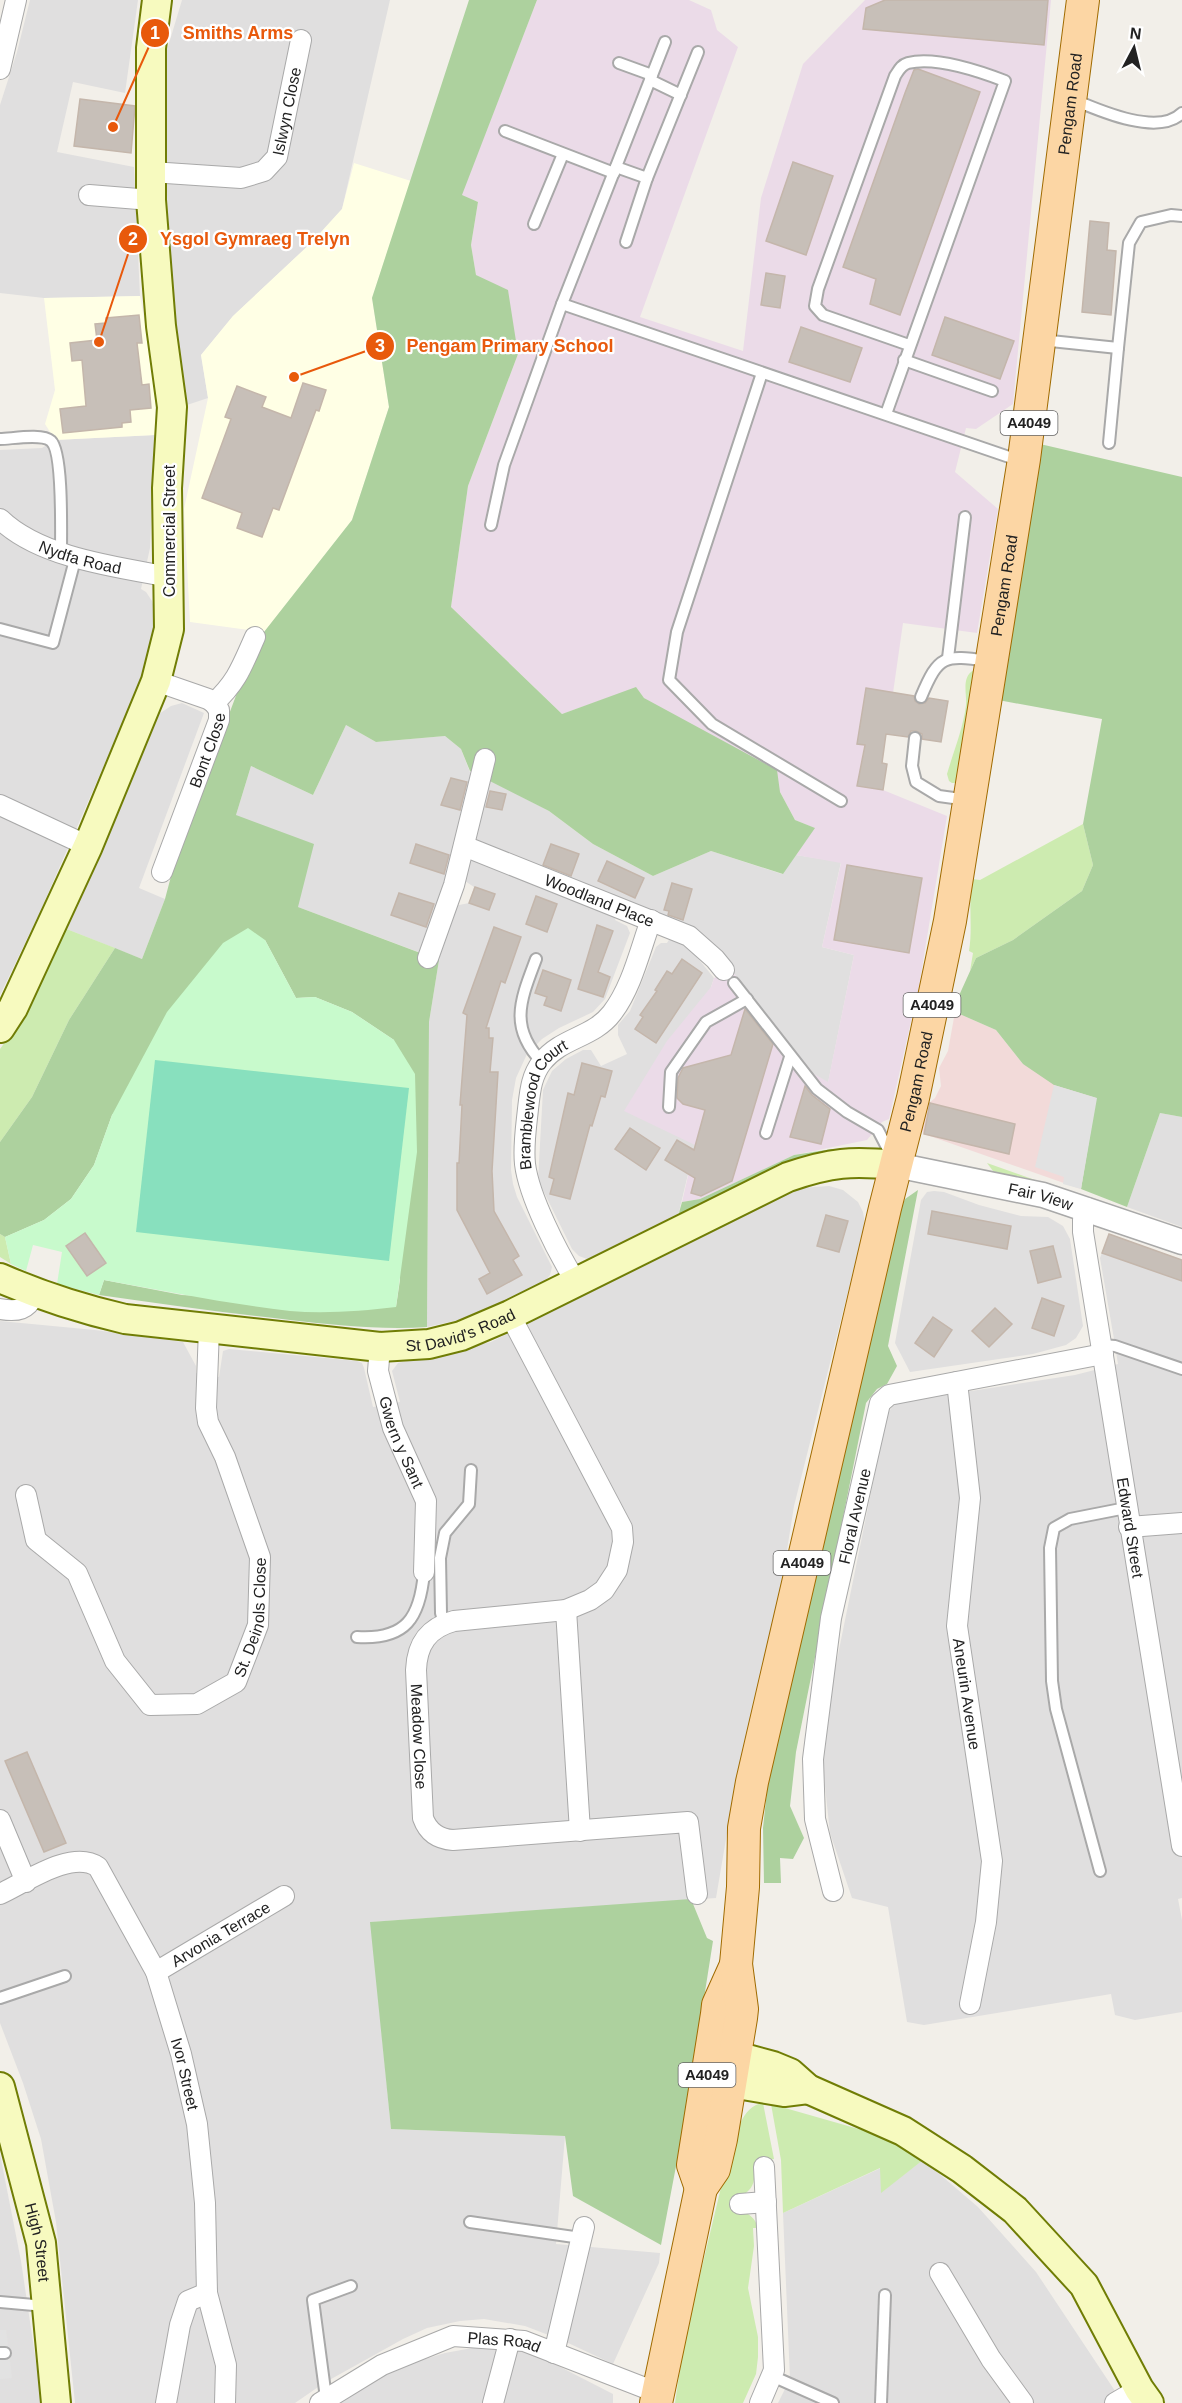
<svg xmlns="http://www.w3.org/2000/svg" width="1182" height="2403" viewBox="0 0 1182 2403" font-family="Arial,sans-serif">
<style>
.residential{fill:#e0dfdf}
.commercial{fill:#f2dad9}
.industrial{fill:#ebdbe8}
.education{fill:#ffffe5}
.grass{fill:#cdebb0}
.forest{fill:#add19e}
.park{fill:#c8facc}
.pitch{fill:#88e0be}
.parking{fill:#e2e2e2}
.building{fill:#c7bfb8;stroke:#c4b6ab;stroke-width:1.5}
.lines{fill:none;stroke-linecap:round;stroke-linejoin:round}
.service-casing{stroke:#a9a9a9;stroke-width:14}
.minor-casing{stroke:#a9a9a9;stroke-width:22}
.tertiary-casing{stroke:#a9a9a9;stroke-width:27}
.secondary-casing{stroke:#707d05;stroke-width:32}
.primary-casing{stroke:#a06b00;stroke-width:34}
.service{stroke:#fff;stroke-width:10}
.minor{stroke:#fff;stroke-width:20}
.tertiary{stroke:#fff;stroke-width:24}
.secondary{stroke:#f7fabf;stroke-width:28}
.primary{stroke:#fcd6a4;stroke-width:32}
.labels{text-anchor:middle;stroke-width:4.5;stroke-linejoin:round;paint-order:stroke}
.shield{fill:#fff;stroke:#646464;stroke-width:1.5}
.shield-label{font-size:15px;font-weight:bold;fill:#222}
.street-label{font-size:16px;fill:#222;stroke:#fff}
.leader{fill:none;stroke:#e8590c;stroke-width:2}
.callout-dot{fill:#e8590c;stroke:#fff;stroke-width:2}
.mark-label{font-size:18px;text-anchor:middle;font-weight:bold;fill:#fff}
.callout-label{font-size:18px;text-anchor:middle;font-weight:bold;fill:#e8590c;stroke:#fff;stroke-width:4.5;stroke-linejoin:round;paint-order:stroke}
</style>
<rect width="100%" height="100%" fill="#f2efe9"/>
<g class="residential">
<polygon points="30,0 138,0 125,93 73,82 57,152 134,167 140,296 44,298 0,293 0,105 17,52"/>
<polygon points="182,0 390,0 342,209 312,242 233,316 201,355 208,398 184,406 170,283 165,131 167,50"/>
<polygon points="155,435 150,548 141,589 146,592 152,601 155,612 154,630 139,685 39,914 0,995 0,450 42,448 55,440"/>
<polygon points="182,703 204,713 139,888 165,899 142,959 64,928 159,714 171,706"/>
<polygon points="346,725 376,742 445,736 461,749 475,785 421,953 298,907 236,815 251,766 313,795"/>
<polygon points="488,779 549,811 593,844 653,876 711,851 782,874 796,855 841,862 822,947 854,955 828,1083 814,1074 732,971 694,928 473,845"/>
<polygon points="471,855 616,915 615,920 627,926 630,933 605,999 593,1012 559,1028 542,1039 527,1054 516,1078 512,1100 511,1170 513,1184 517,1197 552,1267 550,1275 544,1282 472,1317 427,1327 429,1022 439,960 454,906 469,903 474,887 465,881 462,875"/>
<polygon points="670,938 687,945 714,978 711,987 695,1145 677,1220 587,1264 587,1259 579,1256 572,1249 538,1180 543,1090 552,1071 566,1059 583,1050 591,1050 601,1066 627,1054 618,1035 618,1025 630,1011 656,947 661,943 667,943"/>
<polygon points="1160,1113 1182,1117 1182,1227 1127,1207"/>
<polygon points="829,1186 843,1190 858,1202 863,1212 865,1224 794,1506 781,1588 737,1774 716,1898 371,1922 391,2129 565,2136 556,2244 660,2253 659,2263 613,2364 564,2341 525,2326 484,2319 460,2321 427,2328 403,2339 324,2383 295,2403 75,2403 56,2222 41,2139 23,2083 0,2023 0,1321 95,1330 183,1342 196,1366 196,1373 219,1377 223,1351 229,1349 357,1361 362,1363 364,1368 373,1407 400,1402 392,1371 398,1363 491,1342 772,1199 800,1188"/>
<polygon points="934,1191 944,1192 979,1205 1021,1216 1048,1217 1063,1226 1070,1239 1083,1326 1076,1338 1066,1345 1033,1354 910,1372 895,1343 921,1200 927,1192"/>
<polygon points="1109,1234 1182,1260 1182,1364 1114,1339 1100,1258"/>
<polygon points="1116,1352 1182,1374 1182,1898 1178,1899 1182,1920 1182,2012 1135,2020 1115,2015 1111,1994 924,2025 907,2022 888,1907 852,1898 830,1833 823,1768 831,1689 887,1414 893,1406 900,1402 1075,1375 1118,1364"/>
<polygon points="0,2154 21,2261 42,2403 0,2403"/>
<polygon points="923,2160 978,2207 1036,2272 1123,2403 778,2403 790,2379 783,2213 881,2168 881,2192"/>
<polygon points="494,2344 533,2353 613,2394 613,2403 334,2403 347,2394 399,2367 445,2353"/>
</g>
<polygon class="commercial" points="955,1012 996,1030 1023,1064 1097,1098 1081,1189 924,1134 921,1129 929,1103 935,1098 941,1086 939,1068 948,1051"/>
<polygon class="industrial" points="537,0 689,0 711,10 717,30 738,47 640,317 743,351 761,198 803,64 865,0 1051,0 1013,404 976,429 966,428 955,472 998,509 977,633 903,623 893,693 866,689 857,744 864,745 858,786 883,790 947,816 919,986 889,1119 882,1122 867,1140 794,1155 700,1199 682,1202 695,1145 624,1111 667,1041 711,987 714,978 732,971 814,1074 828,1082 854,955 822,947 841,863 796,855 814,828 795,820 780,792 644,698 636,688 562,714 451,607 468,486 518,354 476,275 471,245 478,202 461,196"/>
<g class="education">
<polygon points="354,163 411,181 372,298 389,407 352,520 264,632 190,622 184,509 208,398 201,355 233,316 312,242 342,209"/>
<polygon points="140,296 156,386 155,435 55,440 45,424 55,390 44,298"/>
</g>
<g class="grass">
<path d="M974,670L956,783H952L949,781L947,774C954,750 963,729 966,705C967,693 961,677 974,670Z"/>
<path d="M1083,824L1093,865L1082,891L1013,940L976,958L970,971L973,953L969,951C973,927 968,903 972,879L980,880Z"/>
<polygon points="64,928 115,948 69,1020 32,1097 0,1142 0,1049 13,1031"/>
<polygon points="987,1163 1052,1186 998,1173 993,1171"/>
<polygon points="0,1234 5,1237 11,1264 0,1257"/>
<path d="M763,2103L774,2159L754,2162C755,2177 756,2187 743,2195L745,2212C751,2216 757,2220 757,2228H753L754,2246L748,2288L758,2337V2357L756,2374L743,2403H675L684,2342L729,2154C736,2136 741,2106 763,2103Z"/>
<polygon points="771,2104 876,2134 923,2160 881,2193 880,2168 783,2213 781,2160"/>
</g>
<g class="forest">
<path d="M469,0H537L462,195L478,202L471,245L476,275L508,290L518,354L468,486L451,607L562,714L636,687L644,698L777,770L780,792L795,820L815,828L783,874L711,851L653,876L593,844L549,811L470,771L461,749L445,736L376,742L346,725L313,795L251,766L236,815L314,844L298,907L439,960L429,1022L427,1327C381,1330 335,1325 290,1320C226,1313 162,1304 99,1295L104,1280L182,1295L396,1307L400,1280L394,1040L352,1012L315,997L296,998L265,940L112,1115L94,1165L71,1199L44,1220L5,1237L0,1234V1142L32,1097L69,1020L115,948L142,959L165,899L178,850L237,693L264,632L352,520L389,407L372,298Z"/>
<polygon points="1040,444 1182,477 1182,1117 1160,1113 1127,1207 1081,1189 1096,1098 1054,1085 1023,1064 996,1030 955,1012 957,1000 976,958 1013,940 1082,891 1093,865 1083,824 1102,719 998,700"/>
<polygon points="832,1149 833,1153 677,1220 682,1202 700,1199 794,1155"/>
<polygon points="918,1190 888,1346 897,1366 887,1384 877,1389 866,1403 796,1752 790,1806 804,1838 793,1859 780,1858 781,1883 764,1883 763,1828 769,1772 902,1206 905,1199"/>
<polygon points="691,1899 707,1938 713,1941 685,2119 661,2245 573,2196 565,2136 391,2129 370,1922"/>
</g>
<path class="park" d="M248,928L265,940L296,998L315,997L352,1012L394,1040L415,1074L417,1152L396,1307C362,1311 325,1314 290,1311C228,1304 166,1291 104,1280L99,1295L57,1284L62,1252L33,1245L26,1271L11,1264L5,1237L44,1220L71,1199L94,1165L112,1115L167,1012L223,943Z"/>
<polygon class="pitch" points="155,1060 409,1088 389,1261 136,1232"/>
<g class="parking">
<polygon points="1054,1085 1097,1098 1081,1189 1063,1184 1064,1177 1035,1167"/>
<polygon points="0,2330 6,2330 12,2378 0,2379"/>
</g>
<g class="building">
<polygon points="885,0 1048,0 1044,45 863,29 866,8"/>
<polygon points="918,69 980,92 900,315 870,304 876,279 843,267 905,93 914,70"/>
<polygon points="80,99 135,106 131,153 74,146"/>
<polygon points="793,162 833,176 806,255 766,241"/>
<polygon points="1090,221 1109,223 1107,250 1116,251 1111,315 1082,312"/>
<polygon points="766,273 785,276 780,308 761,305"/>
<polygon points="139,315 142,343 137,343 142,385 149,384 151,408 130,410 131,422 122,423 122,427 63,433 60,409 86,406 82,360 72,361 70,343 97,340 95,324 106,323 106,318"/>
<polygon points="945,317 1014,341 1000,379 932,355"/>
<polygon points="801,327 862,348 850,382 789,362"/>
<polygon points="303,383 326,390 319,411 316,410 279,510 273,508 262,537 237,528 242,513 202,498 231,419 225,417 237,386 266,397 262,407 291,418"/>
<polygon points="866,688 914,696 915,701 919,704 925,703 929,698 948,701 941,742 922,739 922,734 916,731 911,731 908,737 886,734 882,763 887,764 883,790 857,786 865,745 857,744"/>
<polygon points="451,778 467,782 460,810 441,805"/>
<polygon points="490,791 506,794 502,810 486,807"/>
<polygon points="416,844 449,855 444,874 410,863"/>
<polygon points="551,844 579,854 571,876 543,865"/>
<polygon points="607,861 644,878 635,898 598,881"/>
<polygon points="847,865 922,878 909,953 834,940"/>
<polygon points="672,883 692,889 683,920 668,915 669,911 664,910"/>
<polygon points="475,887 495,894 489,910 469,903"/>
<polygon points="399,893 434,904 426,927 391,915"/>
<polygon points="536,896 557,904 547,932 526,924"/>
<polygon points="597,925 613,931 598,972 610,977 603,997 578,989"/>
<polygon points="494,927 521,937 505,983 501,981 486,1028 489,1028 489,1038 493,1038 490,1072 498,1072 492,1171 494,1211 519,1256 513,1260 522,1275 487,1294 479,1279 490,1273 457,1210 457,1163 459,1163 462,1105 460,1105 467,1015 463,1013"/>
<polygon points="682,959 702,973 656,1043 635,1029 643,1017 640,1015 657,991 655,990 667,971 672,974"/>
<polygon points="543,970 571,980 561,1011 544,1005 547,997 535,993"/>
<polygon points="745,1009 773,1044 732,1181 701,1196 691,1193 695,1178 665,1160 677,1140 694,1150 705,1110 683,1104 677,1098 678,1078 683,1068 731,1055"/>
<polygon points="582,1063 612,1071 605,1097 601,1096 592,1126 590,1125 570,1199 550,1194 554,1179 549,1177 568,1093 574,1095"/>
<polygon points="805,1086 812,1095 830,1109 821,1144 790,1137"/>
<polygon points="930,1103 1015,1124 1009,1154 924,1134"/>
<polygon points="630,1128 660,1148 646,1170 615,1149"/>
<polygon points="932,1211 1011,1226 1007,1249 928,1234"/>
<polygon points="826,1215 848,1221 839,1252 817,1246"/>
<polygon points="85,1233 106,1263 87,1276 66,1246"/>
<polygon points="1109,1234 1182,1260 1182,1281 1102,1253"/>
<polygon points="1053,1246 1061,1277 1038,1283 1030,1251"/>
<polygon points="1042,1298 1064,1306 1054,1336 1032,1328"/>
<polygon points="995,1308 1012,1324 989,1347 972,1331"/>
<polygon points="933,1317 952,1330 934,1357 915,1343"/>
<polygon points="27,1752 66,1843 44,1852 5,1761"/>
</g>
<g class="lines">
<defs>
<g id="service">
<polyline points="665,42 562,304 1012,458 1022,459"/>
<polyline points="619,63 652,75"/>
<polyline points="650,80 681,95"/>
<path d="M1072,99C1098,110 1158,137 1182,113"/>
<polyline points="505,131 614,173"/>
<polyline points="616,167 647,178 626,242"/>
<polyline points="647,178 698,52"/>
<polyline points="534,224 563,154"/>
<polyline points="1041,340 1118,348 1129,243 1141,222 1171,215 1182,216"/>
<polyline points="904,360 992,391"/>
<polyline points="762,373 677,632 669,680 712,724 841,801"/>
<path d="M886,414L1005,81C979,71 936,56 908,63C901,65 899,70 895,76L818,289L815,306L823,315L909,345"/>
<path d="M0,439C11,439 42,433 51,441C63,452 61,532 61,551"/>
<polyline points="1109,443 1118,348"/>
<polyline points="491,525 504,465 562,304"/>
<polyline points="0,629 53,643 76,556"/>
<polyline points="948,658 965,517"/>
<path d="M921,697C939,654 944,655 989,661"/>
<polyline points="915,738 912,766 916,782 939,796 968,800"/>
<path d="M536,959C521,999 508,1027 542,1062"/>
<polyline points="734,983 817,1089 847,1112 878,1130 891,1155"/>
<polyline points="669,1107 671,1072 706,1022 747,999"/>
<polyline points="766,1133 790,1057"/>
<polyline points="1102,1345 1115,1346 1182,1369"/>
<polyline points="444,1624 441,1613 440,1558 445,1533 469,1504 471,1470"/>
<path d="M357,1637C406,1640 420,1618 424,1572"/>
<polyline points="1100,1871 1056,1709 1052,1681 1050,1548 1054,1528 1070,1519 1126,1508"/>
<polyline points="0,1998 65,1976"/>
<polyline points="470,2222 581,2238"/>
<polyline points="0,2302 45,2306"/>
<polyline points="0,2353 5,2353"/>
<polyline points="772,2376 833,2403"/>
<polyline points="326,2398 313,2300 351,2286"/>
<polyline points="881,2403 885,2295"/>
</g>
<g id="minor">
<polyline points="0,69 16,0"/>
<path id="s1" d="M151,172L241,178L264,171L277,157L301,40"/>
<polyline points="89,195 151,200"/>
<path id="s2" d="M0,519C40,558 117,567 170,577"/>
<polyline points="156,681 208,699 214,703"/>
<polyline points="0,805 88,846"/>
<path id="s3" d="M464,846L689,936L715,959L724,970"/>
<path id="s4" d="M162,872L219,720V710L214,703C237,682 242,666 255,637"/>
<polyline points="428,958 454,885 485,759"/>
<path id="s5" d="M1087,1208L1083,1220V1232L1182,1846"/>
<path id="s6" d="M576,1282C558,1253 529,1197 525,1164C523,1146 526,1128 528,1109C530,1092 531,1076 542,1062C562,1037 593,1038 612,1013C632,987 640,950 651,920"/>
<path d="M0,1309C18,1312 27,1310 35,1294"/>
<path id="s7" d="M510,1315L622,1528L623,1542L617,1570L604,1590L590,1600L566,1610L454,1621C428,1628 417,1644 416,1670L423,1818C428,1832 438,1839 453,1840L688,1822L697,1894"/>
<path id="s8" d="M380,1347L378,1371L393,1428L426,1501L424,1572"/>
<path id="s9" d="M957,1382L970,1498L957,1626L992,1861L986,1922L970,2004"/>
<path id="s10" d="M26,1495L36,1540L77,1573L115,1661L150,1705L197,1704L236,1682L258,1625L260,1557L225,1457L208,1422L206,1408L209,1329"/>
<polyline points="1129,1527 1182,1523"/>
<polyline points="566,1610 580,1831"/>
<polyline points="0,1820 26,1882"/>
<path id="s11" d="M833,1891L815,1819L813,1759L831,1618L880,1403L889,1395L1103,1354"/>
<path id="s12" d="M0,1894C26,1882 72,1849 98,1867L156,1972L181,2054L197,2124L205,2203L207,2293L226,2365L225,2403"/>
<path id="s13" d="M156,1972L284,1896"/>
<polyline points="740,2204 766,2202"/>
<polyline points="940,2273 991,2359 1023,2403"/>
<polyline points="554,2353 584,2227"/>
<polyline points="166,2403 180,2325 188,2301 207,2293"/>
<path id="s14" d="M320,2403L382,2365L453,2336L524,2341L658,2393"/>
<polyline points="493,2403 510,2339"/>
<polyline points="760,2403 774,2370 764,2167"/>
<polyline points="1115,2403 1139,2389"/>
</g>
<g id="tertiary">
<path id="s15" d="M896,1165L1043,1195L1182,1242"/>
</g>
<g id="secondary">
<polyline points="0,1028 13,1008 88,846 156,681 169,629 167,488 172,407 161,326 151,200 151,48 157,0"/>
<path id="s16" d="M0,1278C41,1296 82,1309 125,1319L380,1347L429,1344L461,1336L510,1315L788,1177C832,1162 851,1161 896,1165"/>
<polyline points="713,2053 736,2056 773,2066 790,2073 808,2089 903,2131 962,2169 1015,2210 1084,2285 1139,2389 1149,2403"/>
<polyline points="707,2079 784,2092 808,2089"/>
<path id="s17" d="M0,2087L41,2243L56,2403"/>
</g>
<g id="primary">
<polyline points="701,2188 693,2165 717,2014 718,2005 736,1965"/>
<path id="s18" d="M656,2403L701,2188L714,2169L721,2139L741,2018L742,2009L736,1964L743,1887L744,1828L752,1782L885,1208L913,1098L950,921L1024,459L1083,0"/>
</g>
</defs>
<use href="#service" class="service-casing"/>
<use href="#minor" class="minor-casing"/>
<use href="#tertiary" class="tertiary-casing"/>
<use href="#secondary" class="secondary-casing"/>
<use href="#primary" class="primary-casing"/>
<use href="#service" class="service"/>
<use href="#minor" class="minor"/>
<use href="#tertiary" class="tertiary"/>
<use href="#secondary" class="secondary"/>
<use href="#primary" class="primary"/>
</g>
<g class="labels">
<g class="shield">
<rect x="1000.5" y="411" width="57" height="24" rx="4.5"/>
<rect x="903.5" y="993" width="57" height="24" rx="4.5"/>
<rect x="773.5" y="1551" width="57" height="24" rx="4.5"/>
<rect x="678.5" y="2063" width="57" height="24" rx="4.5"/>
</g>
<g class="shield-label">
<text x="1029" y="428">A4049</text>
<text x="932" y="1010">A4049</text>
<text x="802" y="1568">A4049</text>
<text x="707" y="2080">A4049</text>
</g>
<g class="street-label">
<text dy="6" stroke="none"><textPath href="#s18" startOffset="2343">Pengam Road</textPath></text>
<text dy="6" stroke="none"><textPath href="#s1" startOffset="180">Islwyn Close</textPath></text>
<text transform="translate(169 531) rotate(-90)" y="6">Commercial Street</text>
<text dy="6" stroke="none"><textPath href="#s2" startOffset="90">Nydfa Road</textPath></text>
<text dy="6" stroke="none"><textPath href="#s18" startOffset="1857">Pengam Road</textPath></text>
<text dy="6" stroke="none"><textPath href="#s4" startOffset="130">Bont Close</textPath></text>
<text dy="6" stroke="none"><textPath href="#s3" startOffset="146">Woodland Place</textPath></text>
<text dy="6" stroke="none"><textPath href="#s18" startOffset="1353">Pengam Road</textPath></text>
<text dy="6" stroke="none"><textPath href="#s6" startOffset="194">Bramblewood Court</textPath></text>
<text dy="6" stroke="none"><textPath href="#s15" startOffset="148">Fair View</textPath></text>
<text dy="6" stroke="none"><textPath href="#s16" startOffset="471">St David's Road</textPath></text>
<text dy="6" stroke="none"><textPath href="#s8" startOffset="99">Gwern y Sant</textPath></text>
<text dy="6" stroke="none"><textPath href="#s11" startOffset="381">Floral Avenue</textPath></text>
<text dy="6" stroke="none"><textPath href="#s5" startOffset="324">Edward Street</textPath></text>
<text dy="6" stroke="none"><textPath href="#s10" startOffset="410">St. Deinols Close</textPath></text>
<text dy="6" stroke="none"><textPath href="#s9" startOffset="314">Aneurin Avenue</textPath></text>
<text dy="6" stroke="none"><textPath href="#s7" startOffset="597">Meadow Close</textPath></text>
<text dy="6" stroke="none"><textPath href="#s13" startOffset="75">Arvonia Terrace</textPath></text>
<text dy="6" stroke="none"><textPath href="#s12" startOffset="332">Ivor Street</textPath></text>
<text dy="6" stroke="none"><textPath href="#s17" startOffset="160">High Street</textPath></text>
<text dy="6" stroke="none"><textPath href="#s14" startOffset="201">Plas Road</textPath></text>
</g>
</g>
<path class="leader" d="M113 127L155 33M99 342L133 239M294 377L380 346"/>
<g class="callout-dot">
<circle cx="113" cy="127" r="6"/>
<circle cx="99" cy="342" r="6"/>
<circle cx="294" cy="377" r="6"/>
<circle cx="155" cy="33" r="15"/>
<circle cx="133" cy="239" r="15"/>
<circle cx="380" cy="346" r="15"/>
</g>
<g class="mark-label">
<text x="155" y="39">1</text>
<text x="133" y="245">2</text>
<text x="380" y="352">3</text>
</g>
<g class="callout-label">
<text x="238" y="39">Smiths Arms</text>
<text x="255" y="245">Ysgol Gymraeg Trelyn</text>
<text x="510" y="352">Pengam Primary School</text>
</g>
<g transform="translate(1134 48) rotate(7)" stroke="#ffffff" stroke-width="4.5" paint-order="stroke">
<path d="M0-4.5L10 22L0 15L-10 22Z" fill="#222222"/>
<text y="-9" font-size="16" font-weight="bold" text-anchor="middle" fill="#222222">N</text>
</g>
</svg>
